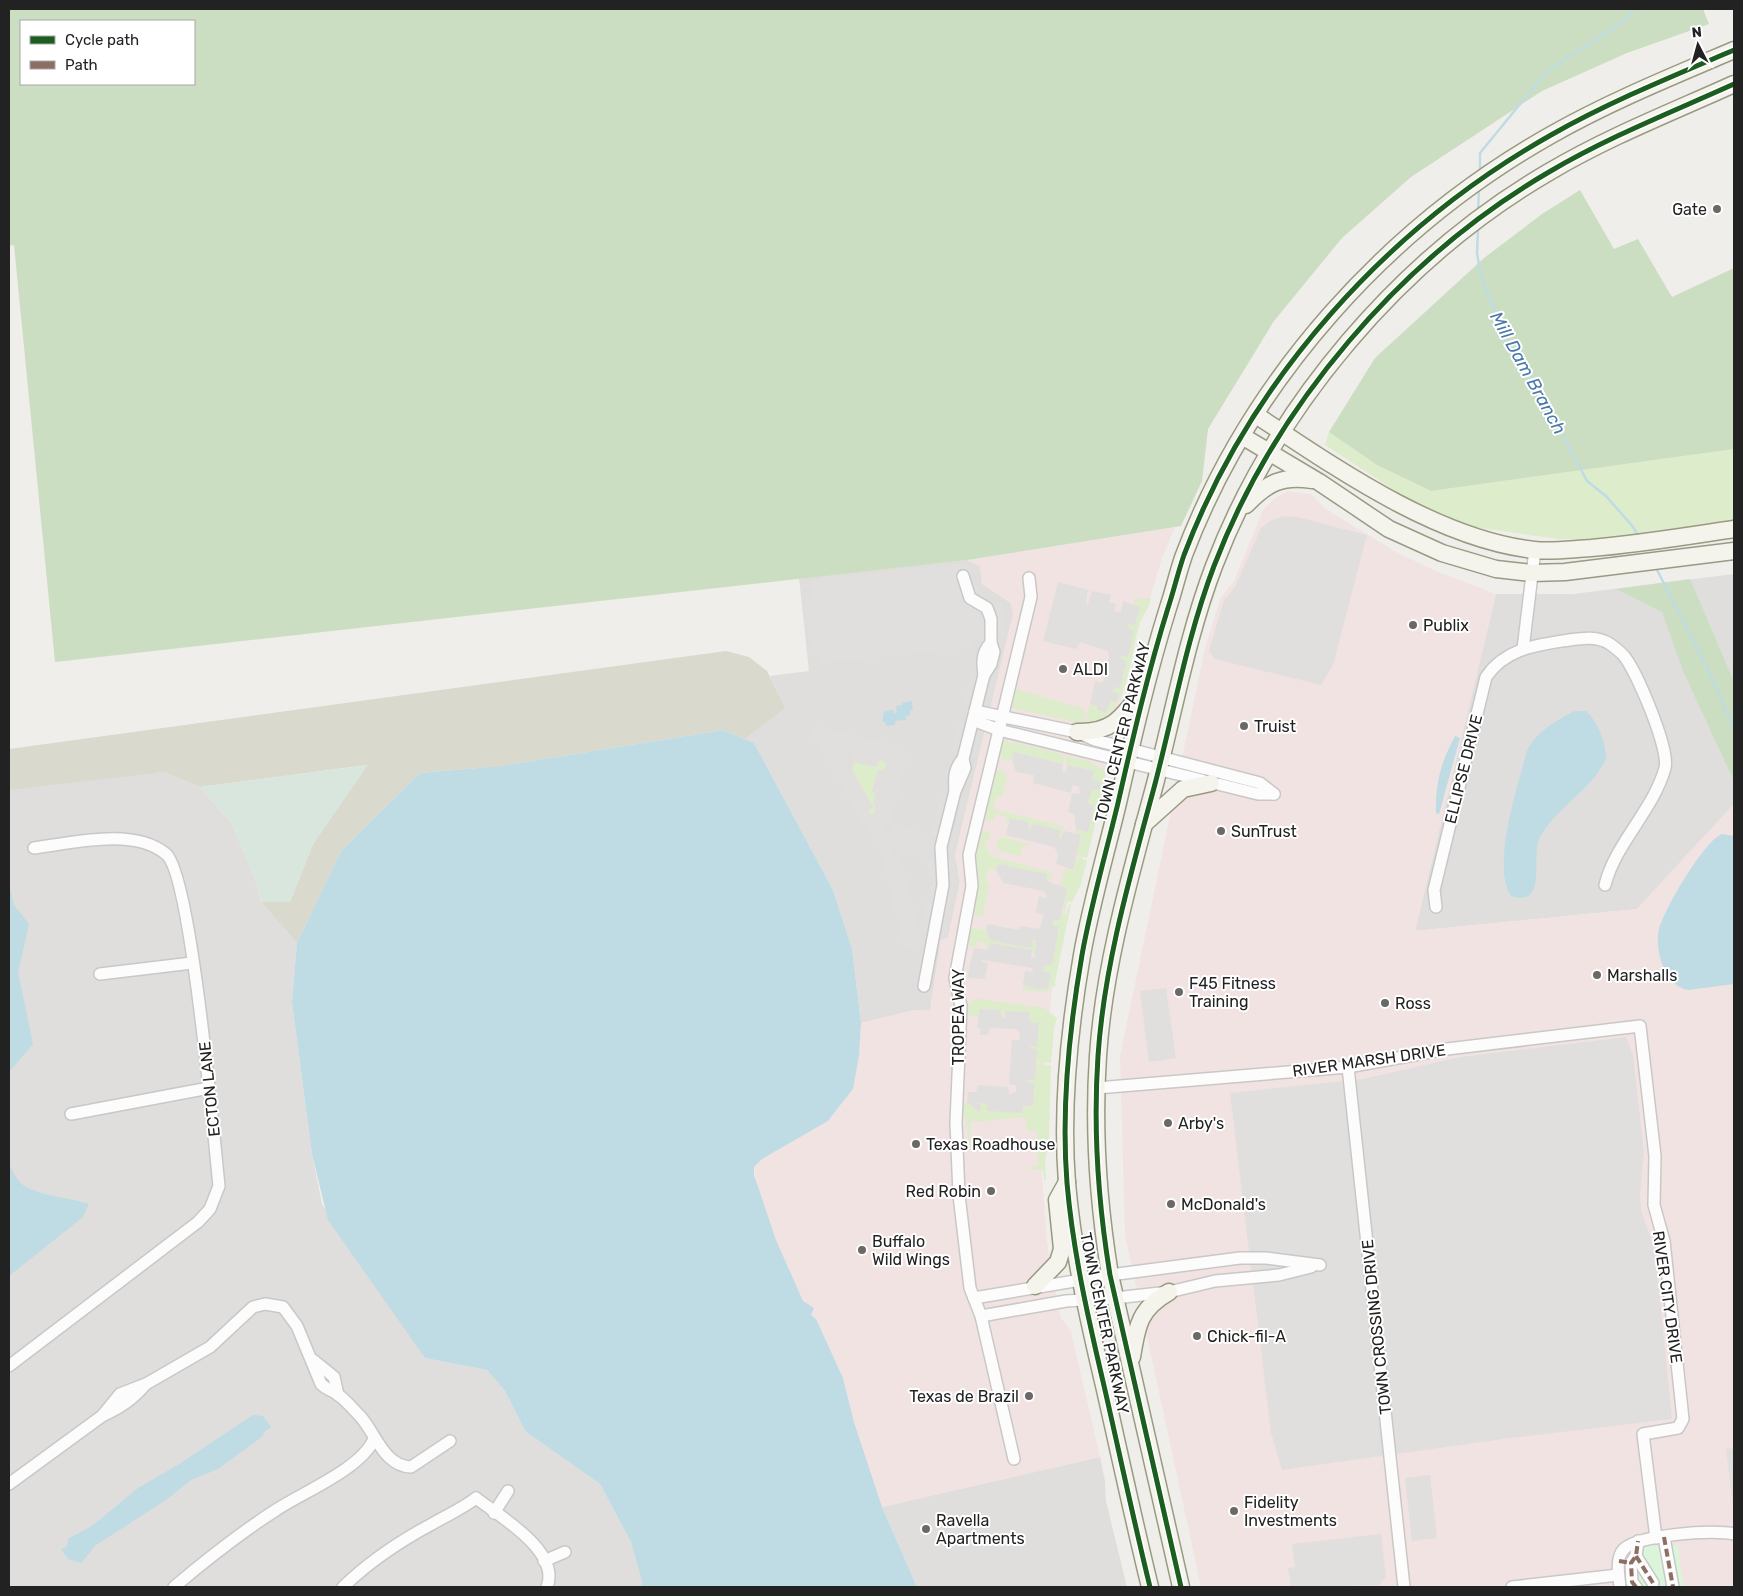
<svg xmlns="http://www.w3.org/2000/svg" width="1743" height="1596" viewBox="0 0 1743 1596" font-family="Rubik,sans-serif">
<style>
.residential{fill:#dfdedc}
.commercial{fill:#f1e3e1}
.construction{fill:#d9d9cd}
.grass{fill:#ddeccb}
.forest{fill:#cbdec1;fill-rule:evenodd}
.wetland{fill:#d9e6de}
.park{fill:#daf5da}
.parking{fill:#e0dfde;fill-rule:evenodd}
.water{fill:#bfdbe3}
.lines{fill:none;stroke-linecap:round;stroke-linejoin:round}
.stream{stroke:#bfdbe3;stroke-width:2.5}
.street-casing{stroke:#c9c8c7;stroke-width:14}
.secondary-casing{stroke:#999a82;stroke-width:19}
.street{stroke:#fdfcfc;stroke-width:11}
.secondary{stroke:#f4f4ed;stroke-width:16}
.quiet{stroke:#8d6e63;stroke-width:4;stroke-dasharray:8 4;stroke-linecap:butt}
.cycleway-casing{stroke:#fff;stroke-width:8}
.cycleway{stroke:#1b5e20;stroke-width:5}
.poi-dot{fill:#6a6968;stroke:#fff;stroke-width:2}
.labels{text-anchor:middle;stroke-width:4;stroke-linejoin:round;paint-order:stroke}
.poi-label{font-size:16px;fill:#222;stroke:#fff;text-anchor:start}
.street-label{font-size:16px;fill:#222;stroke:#fff}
.water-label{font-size:18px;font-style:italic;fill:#4a7aab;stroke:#fff}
</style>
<rect width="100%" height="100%" fill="#f0eeeb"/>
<g class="residential">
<polygon points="967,560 980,566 982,584 1011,603 1013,614 955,855 960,882 948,938 941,940 930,1011 915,1010 861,1023 852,949 833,890 754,743 745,739 784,707 770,676 809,671 799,578"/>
<polygon points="1734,574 1734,804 1637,909 1415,931 1496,594 1573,594"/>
<polygon points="164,772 200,787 232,824 255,879 261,902 297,943 292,1002 312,1154 322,1204 425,1358 487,1370 505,1391 525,1431 600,1484 631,1542 642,1582 640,1587 9,1587 9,785"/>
<polygon points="1100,1457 1105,1481 1106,1501 1127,1587 917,1587 882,1507"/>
</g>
<g class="commercial">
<polygon points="1287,491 1311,494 1324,508 1398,553 1436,571 1496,594 1415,931 1637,909 1734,804 1734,1587 1201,1587 1125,1235 1120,1056 1205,648 1221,597 1234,581 1263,510 1274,499"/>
<polygon points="1175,527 1162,558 1149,601 1140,618 1103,779 1076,883 1068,900 1053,977 1042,1092 1041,1160 1047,1243 1060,1316 1071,1332 1100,1457 882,1507 854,1422 843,1378 816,1319 811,1315 814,1308 803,1302 776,1240 757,1188 754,1167 762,1159 828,1121 841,1105 853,1089 859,1056 861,1023 915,1010 930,1011 941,940 948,937 960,882 955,855 1013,614 1011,603 982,584 980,566 967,560"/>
</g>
<polygon class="construction" points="726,651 749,657 767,671 785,708 745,739 723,730 502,766 420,773 341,851 297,943 261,902 290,902 313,844 367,765 200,787 164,772 9,790 9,749"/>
<g class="grass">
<polygon points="1329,432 1377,465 1431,491 1734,449 1734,521 1584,540 1558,539 1467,526 1417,505 1325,445"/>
<path d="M1151,598C1151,606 1141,617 1139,626C1129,660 1129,718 1086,724L1090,704L1097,706V711L1110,701H1116L1112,691L1114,687L1120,688V659L1122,655L1127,657V627L1139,606L1134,605V600Z"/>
<polygon points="1025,650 1016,689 1082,708 1086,711 1084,724 1012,708 1011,705"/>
<polygon points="1007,739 1009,743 1013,742 1065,755 1063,764 1014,752 1010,761 1003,760 999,752 1003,741"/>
<polygon points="1067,756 1089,761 1105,771 1105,782 1087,858 1076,855 1081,836 1074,832 1076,829 1088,832 1094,806 1088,803 1093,772 1067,765 1066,762"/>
<polygon points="879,760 884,761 887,766 884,771 878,770 872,792 876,793 875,813 871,815 867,810 873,807 852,770 854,762 876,767"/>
<polygon points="1003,770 1007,777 1002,798 996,797 993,809 1063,826 1062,837 1059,836 1059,830 1030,831 1028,829 1029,823 1010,818 1006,825 1006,817 996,814 993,821 987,820 985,814 994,775 996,771"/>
<path d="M983,831L989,832L990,838L984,842L991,856L1053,873L1049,882L1046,880L1047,874L998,864L996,870H988L985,882L989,883L983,915L979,917L975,915C970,906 978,894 979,885C981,868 967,844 983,831Z"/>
<polygon points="1000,837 1030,844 1029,846 1023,845 1020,856 1000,851 996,846"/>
<polygon points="1076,858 1087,860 1081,884 1072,902 1067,901 1065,911 1063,911 1067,888 1060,885 1065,869 1073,870"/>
<polygon points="1069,904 1071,904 1055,982 1056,985 1044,992 1022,990 1023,985 1042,988 1044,965 1052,965 1059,927 1053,926 1053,920 1060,920 1062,913 1066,914"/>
<polygon points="974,928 986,930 990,940 1029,948 1032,940 1036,941 1036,954 1032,953 1032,950 990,943 989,949 986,950 985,942 977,941 976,947 971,947 967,941 970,930"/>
<polygon points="978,999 1044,1008 1057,1018 1054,1029 1051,1063 1036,1062 1037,1050 1030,1049 1031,1046 1037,1046 1038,1023 1031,1022 1028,1019 1005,1011 1003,1018 980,1009 979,1016 971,1016 967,1012 967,1006 973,1000"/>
<polygon points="1036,1064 1051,1065 1049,1139 1045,1162 1046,1180 1044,1180 1043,1169 1030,1170 1031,1166 1038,1165 1037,1131 1027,1130 1025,1117 971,1122 970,1154 968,1132 962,1106 966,1102 979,1112 978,1103 987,1104 987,1111 1033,1106 1027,1080 1035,1079"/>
</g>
<g class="forest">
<path d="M9,9H1703L1709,24L1627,53L1542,91L1411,177L1342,238L1274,321L1208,429L1202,481L1181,526L967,560L55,662L14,245L9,246ZM21,21H194V84H21Z"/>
<polygon points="1580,190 1614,249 1638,239 1672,297 1734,268 1734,449 1431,491 1377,465 1329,432 1375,358 1484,258 1542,214"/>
<polygon points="1690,579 1734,682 1734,781 1683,671 1662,612 1616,589"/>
</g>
<polygon class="wetland" points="368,765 313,844 290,902 261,902 255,879 232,824 200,787"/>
<path class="park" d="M1678,1545L1683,1587H1629L1626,1556C1637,1543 1662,1546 1678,1545Z"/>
<g class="parking">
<polygon points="1283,516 1297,517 1367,535 1333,665 1321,685 1215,659 1209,651 1224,600 1235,587 1261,528 1270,521"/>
<polygon points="967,563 970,583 972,586 976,585 982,593 979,596 988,603 1002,602 1006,636 974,639 974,647 819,663 818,653 811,654 805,604 813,603 810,580"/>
<polygon points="1058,582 1088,590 1086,604 1088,604 1092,591 1111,595 1109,602 1116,604 1114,611 1116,612 1121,611 1123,601 1140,607 1135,625 1128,624 1127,627 1134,631 1128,657 1122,656 1120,658 1126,662 1120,688 1114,687 1112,691 1119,694 1117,701 1110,701 1106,713 1097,710 1097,706 1090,704 1095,681 1103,683 1109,657 1108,651 1080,642 1076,649 1043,641"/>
<polygon points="971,673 996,679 991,698 984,696 974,738 981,740 977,758 952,752 959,723 966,725 971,704 964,702"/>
<path d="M822,723L826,730L823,731L824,734L827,729L859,737L858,745L863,744L864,738L901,747L900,754L907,757L891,823H883L885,830L891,831L893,824L929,833L928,841H936L939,838L932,835L935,820L941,821L943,819L936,816L942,794L967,800L961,822L954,821L953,823L960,826L954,852L946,851L947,856L953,855L956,882L948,884L949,888L955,889L949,923L942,922L941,924L948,926L946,936L921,930L930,884L937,885L936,880L929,881L927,862L934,861L935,855L926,851L923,858L898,851L899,845L894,844L890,848L891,855L899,854L923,944L904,949L878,842L861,821L810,730ZM843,752L852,753V761L876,767L879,760L886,763L885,770H878L872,792L876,793L873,803L877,804L874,815L867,812L873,807L846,759L839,762L838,755Z"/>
<polygon points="1014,752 1063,764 1062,772 1066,771 1067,765 1094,771 1092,779 1100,782 1099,790 1092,789 1088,803 1094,806 1088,832 1076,829 1074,814 1068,812 1072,793 1080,794 1079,787 1073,785 1071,793 1033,783 1034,775 1016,772 1012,760"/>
<polygon points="1010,818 1029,822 1028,829 1030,831 1033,824 1060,830 1059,836 1061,838 1064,831 1081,835 1073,870 1056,864 1058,854 1054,847 1006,835"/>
<polygon points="998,864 1047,874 1047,881 1067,888 1060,920 1053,920 1053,926 1059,927 1052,965 1045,965 1043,971 1051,974 1048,989 1042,988 1040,990 1023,985 1025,971 1032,972 1033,968 982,960 981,962 988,963 985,979 967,978 974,948 988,950 990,943 1032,950 1031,957 1035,957 1036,940 1032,940 1033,947 1029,948 990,940 986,930 988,924 1018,930 1021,926 1039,929 1044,915 1036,912 1039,896 1045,898 1047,896 1043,891 1003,883 996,870"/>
<polygon points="1166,988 1176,1058 1149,1062 1140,991"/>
<polygon points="980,1009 1000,1010 1002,1018 1005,1017 1005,1011 1029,1012 1030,1022 1039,1023 1037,1047 1031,1046 1030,1048 1037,1050 1035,1079 1027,1080 1028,1083 1034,1083 1033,1106 1023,1106 1022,1113 987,1111 987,1104 978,1103 982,1107 979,1112 967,1102 968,1092 976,1092 978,1085 1008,1087 1009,1095 1016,1092 1016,1085 1009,1084 1012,1040 1019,1040 1020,1033 1016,1029 990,1028 988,1035 980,1035 980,1028 977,1027"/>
<polygon points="1626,1037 1633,1055 1644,1153 1640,1194 1641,1210 1655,1250 1672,1419 1503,1439 1282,1470 1271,1433 1230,1093 1363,1079 1460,1057"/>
<polygon points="1734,1448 1734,1512 1726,1449"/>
<polygon points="1430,1475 1437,1538 1412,1541 1405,1478"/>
<polygon points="1381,1534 1386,1576 1379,1585 1291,1587 1288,1568 1295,1567 1292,1544"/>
</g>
<g class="water">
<polygon points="912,701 913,710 910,711 910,715 906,716 906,720 895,721 895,725 886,726 885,722 882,722 884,711 893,710 894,713 897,713 896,706 902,705 902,703"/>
<path d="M1575,711H1586C1598,722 1606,743 1606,759C1591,791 1555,808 1539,839C1531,857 1548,908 1511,896C1491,865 1518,785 1527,751C1535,733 1558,719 1575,711Z"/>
<polygon points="723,730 754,743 833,890 852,949 861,1023 859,1056 853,1089 828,1121 762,1159 754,1167 754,1175 776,1240 803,1301 814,1308 811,1315 816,1319 843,1378 854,1422 882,1507 917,1587 640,1587 642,1582 631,1542 600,1484 525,1431 505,1391 487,1370 425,1358 328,1220 312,1154 292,1002 297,943 341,851 420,773 502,766"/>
<path d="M1455,736L1460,738L1439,814L1436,813C1435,784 1441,762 1455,736Z"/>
<path d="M1722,834L1734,836V984L1688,990C1665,986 1654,950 1659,929C1664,909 1704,841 1722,834Z"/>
<polygon points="9,884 14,905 29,924 18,972 33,1044 9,1072"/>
<path d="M9,1165C13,1171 17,1181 23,1185C42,1197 68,1197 89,1204L83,1217L9,1276Z"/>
<polygon points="253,1415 263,1416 271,1427 264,1432 263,1436 218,1469 191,1480 166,1500 96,1545 81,1563 68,1559 61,1549 67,1547 68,1539 92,1526 138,1488 176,1466"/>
</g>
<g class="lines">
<g class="stream">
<polyline points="1480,173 1480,153 1547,71 1621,23 1634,9"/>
<polyline points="1478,211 1479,189"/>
<polyline points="1478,229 1477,253 1481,277 1508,343 1536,383 1587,481 1607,497 1633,527 1639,537"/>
<polyline points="1655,566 1708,669 1734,729"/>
</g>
<defs>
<g id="street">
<polyline points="963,576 970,598 987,608 991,619 991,643 994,652 991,664 984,675"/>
<polyline points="1523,649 1535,550"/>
<polyline points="975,711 1077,732 1095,740 1260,783 1274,794"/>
<polyline points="973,720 999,730 1258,794 1274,794"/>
<path d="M955,791C954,777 954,769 963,759"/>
<path d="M1436,907L1434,890L1486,677C1506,648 1537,645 1569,640C1583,638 1598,636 1610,644C1614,647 1621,652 1624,656C1637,672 1670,750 1665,768C1653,811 1616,842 1605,885"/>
<polyline points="100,974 192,963"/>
<path d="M924,986L943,885L941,847L955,791L965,768L963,759L984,675C982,662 982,652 991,643"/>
<polyline points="1348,1067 1404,1587"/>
<polyline points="1097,1088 1348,1067 1447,1049 1640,1026 1655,1156 1654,1205 1664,1241 1683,1419 1678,1428 1643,1434 1656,1538"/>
<polyline points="71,1114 209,1088"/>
<polyline points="974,1298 1110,1275 1240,1258 1266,1258 1320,1265"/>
<polyline points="981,1316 1066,1301 1115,1298 1169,1292 1215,1281 1279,1275 1311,1267"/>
<polyline points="313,1360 334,1377 338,1395"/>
<path d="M9,1366L198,1222L210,1209L219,1186C214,1139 191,874 166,854C134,827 72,843 34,848"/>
<path d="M102,1416L120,1394L146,1384L210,1347L253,1307L265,1304L283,1307L297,1326L321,1384C326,1389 331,1390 337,1394C345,1399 353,1409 360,1416C376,1434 384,1466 411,1467L450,1441"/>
<polyline points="1014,1459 981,1316 970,1288 959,1195 956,1123 961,1006 955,978 972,886 969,855 1031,597 1029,578"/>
<path d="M9,1484L102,1416C120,1408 132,1400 145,1385"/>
<polyline points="494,1513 508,1491"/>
<polyline points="1664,1537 1673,1587"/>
<polyline points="1636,1556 1653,1583"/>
<polyline points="544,1561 565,1552"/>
<path d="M174,1587C206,1560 240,1533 276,1510C303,1492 361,1469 374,1439"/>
<path d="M343,1587C368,1563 402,1540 432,1524C447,1515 462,1509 476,1498C499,1516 561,1551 547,1587"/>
<polyline points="1512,1587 1618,1575"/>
<path d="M1620,1587C1619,1576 1615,1558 1624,1549C1638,1535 1714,1529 1734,1534"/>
<polyline points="1636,1587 1632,1582 1631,1563 1636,1556 1638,1541"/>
</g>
<g id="secondary">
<path d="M1256,415C1336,468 1437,539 1534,550C1553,552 1572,549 1591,548C1639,544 1687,536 1734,529"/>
<polyline points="1242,436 1319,482 1389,529 1442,553 1496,569 1532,573 1565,572 1734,551"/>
<path d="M1246,505C1267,483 1282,475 1312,480"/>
<path d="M1077,732C1111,733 1121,719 1141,693"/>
<polyline points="1144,824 1183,789 1211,783"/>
<polyline points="1035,1286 1058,1262 1062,1249 1057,1200 1067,1182"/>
<path d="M1132,1357C1137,1326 1139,1309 1169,1292"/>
<path d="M1150,1587C1134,1522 1120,1456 1105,1390C1089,1322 1073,1253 1067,1183C1061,1107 1069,1030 1082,955C1091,904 1106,853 1118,803C1133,737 1148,672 1168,608C1174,590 1178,572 1184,555C1251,378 1388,227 1551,135C1609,102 1673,76 1734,50"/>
<path d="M1181,1587L1110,1275C1098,1202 1093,1130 1098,1056C1104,965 1131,873 1155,784C1174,711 1187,637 1214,566C1275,406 1401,258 1549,172C1608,137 1672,112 1734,84"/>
</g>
</defs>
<use href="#street" class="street-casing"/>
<use href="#secondary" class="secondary-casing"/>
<use href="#street" class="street"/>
<use href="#secondary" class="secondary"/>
<g class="quiet">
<polyline points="1664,1537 1673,1587"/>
<polyline points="1636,1556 1653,1583"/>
<polyline points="1619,1561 1631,1563"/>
<polyline points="1636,1587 1632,1582 1631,1563 1636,1556 1638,1541"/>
</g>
<defs>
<g id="cycleway">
<path d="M1150,1587C1134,1522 1120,1456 1105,1390C1089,1322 1073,1253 1067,1183C1061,1107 1069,1030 1082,955C1091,904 1106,853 1118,803C1133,737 1148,672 1168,608C1174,590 1178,572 1184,555C1251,378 1388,227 1551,135C1609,102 1673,76 1734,50"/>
<path d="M1181,1587L1110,1275C1098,1202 1093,1130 1098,1056C1104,965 1131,873 1155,784C1174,711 1187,637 1214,566C1275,406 1401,258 1549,172C1608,137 1672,112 1734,84"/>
</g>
</defs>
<use href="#cycleway" class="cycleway-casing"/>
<use href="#cycleway" class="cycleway"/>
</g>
<g class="poi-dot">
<circle cx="1717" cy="209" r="5"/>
<circle cx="1413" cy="625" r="5"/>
<circle cx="1063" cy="669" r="5"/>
<circle cx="1244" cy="726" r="5"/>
<circle cx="1221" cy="831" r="5"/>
<circle cx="1597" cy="975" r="5"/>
<circle cx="1179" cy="992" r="5"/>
<circle cx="1385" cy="1003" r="5"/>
<circle cx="1168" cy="1123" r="5"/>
<circle cx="916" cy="1144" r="5"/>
<circle cx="991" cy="1191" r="5"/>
<circle cx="1171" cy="1204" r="5"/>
<circle cx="862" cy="1250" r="5"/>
<circle cx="1197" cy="1336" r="5"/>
<circle cx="1029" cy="1396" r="5"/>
<circle cx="1234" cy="1511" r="5"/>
<circle cx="926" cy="1529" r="5"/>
</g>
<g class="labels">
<g class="poi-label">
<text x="1707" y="215" text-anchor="end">Gate</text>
<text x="1423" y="631">Publix</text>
<text x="1073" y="675">ALDI</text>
<text x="1254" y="732">Truist</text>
<text x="1231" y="837">SunTrust</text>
<text x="1607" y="981">Marshalls</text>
<text x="1189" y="989">F45 Fitness<tspan x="1189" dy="18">Training</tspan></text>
<text x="1395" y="1009">Ross</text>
<text x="1178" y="1129">Arby's</text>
<text x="926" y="1150">Texas Roadhouse</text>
<text x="981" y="1197" text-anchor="end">Red Robin</text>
<text x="1181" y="1210">McDonald's</text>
<text x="872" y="1247">Buffalo<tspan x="872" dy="18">Wild Wings</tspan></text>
<text x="1207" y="1342">Chick-fil-A</text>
<text x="1019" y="1402" text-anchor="end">Texas de Brazil</text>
<text x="1244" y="1508">Fidelity<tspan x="1244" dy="18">Investments</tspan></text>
<text x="936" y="1526">Ravella<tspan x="936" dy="18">Apartments</tspan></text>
</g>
<g class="street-label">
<text transform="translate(1122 732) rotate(-76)" y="6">TOWN CENTER PARKWAY</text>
<text transform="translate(1463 769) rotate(-76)" y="6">ELLIPSE DRIVE</text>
<text transform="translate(958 1017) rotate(-90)" y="6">TROPEA WAY</text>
<text transform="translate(1369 1060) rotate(-8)" y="6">RIVER MARSH DRIVE</text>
<text transform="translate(209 1089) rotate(-96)" y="6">ECTON LANE</text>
<text transform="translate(1668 1297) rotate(82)" y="6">RIVER CITY DRIVE</text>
<text transform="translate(1105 1323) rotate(78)" y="6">TOWN CENTER PARKWAY</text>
<text transform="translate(1376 1327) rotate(-96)" y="6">TOWN CROSSING DRIVE</text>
</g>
<g class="water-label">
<text transform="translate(1528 373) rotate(61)" y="6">Mill Dam Branch</text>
</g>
</g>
<rect width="1743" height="1596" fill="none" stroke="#222222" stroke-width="20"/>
<rect x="20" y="20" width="175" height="65" fill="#ffffff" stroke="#a7a7a7"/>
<rect x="30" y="36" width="25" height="8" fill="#1b5e20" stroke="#a7a7a7"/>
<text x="65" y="45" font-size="15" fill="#222222">Cycle path</text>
<rect x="30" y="61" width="25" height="8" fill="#8d6e63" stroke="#a7a7a7"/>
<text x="65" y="70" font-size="15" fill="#222222">Path</text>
<g transform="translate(1698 45) rotate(354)" stroke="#ffffff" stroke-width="4" paint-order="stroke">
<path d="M0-4L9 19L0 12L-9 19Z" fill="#222222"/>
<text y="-8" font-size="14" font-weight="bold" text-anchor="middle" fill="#222222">N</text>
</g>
</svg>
